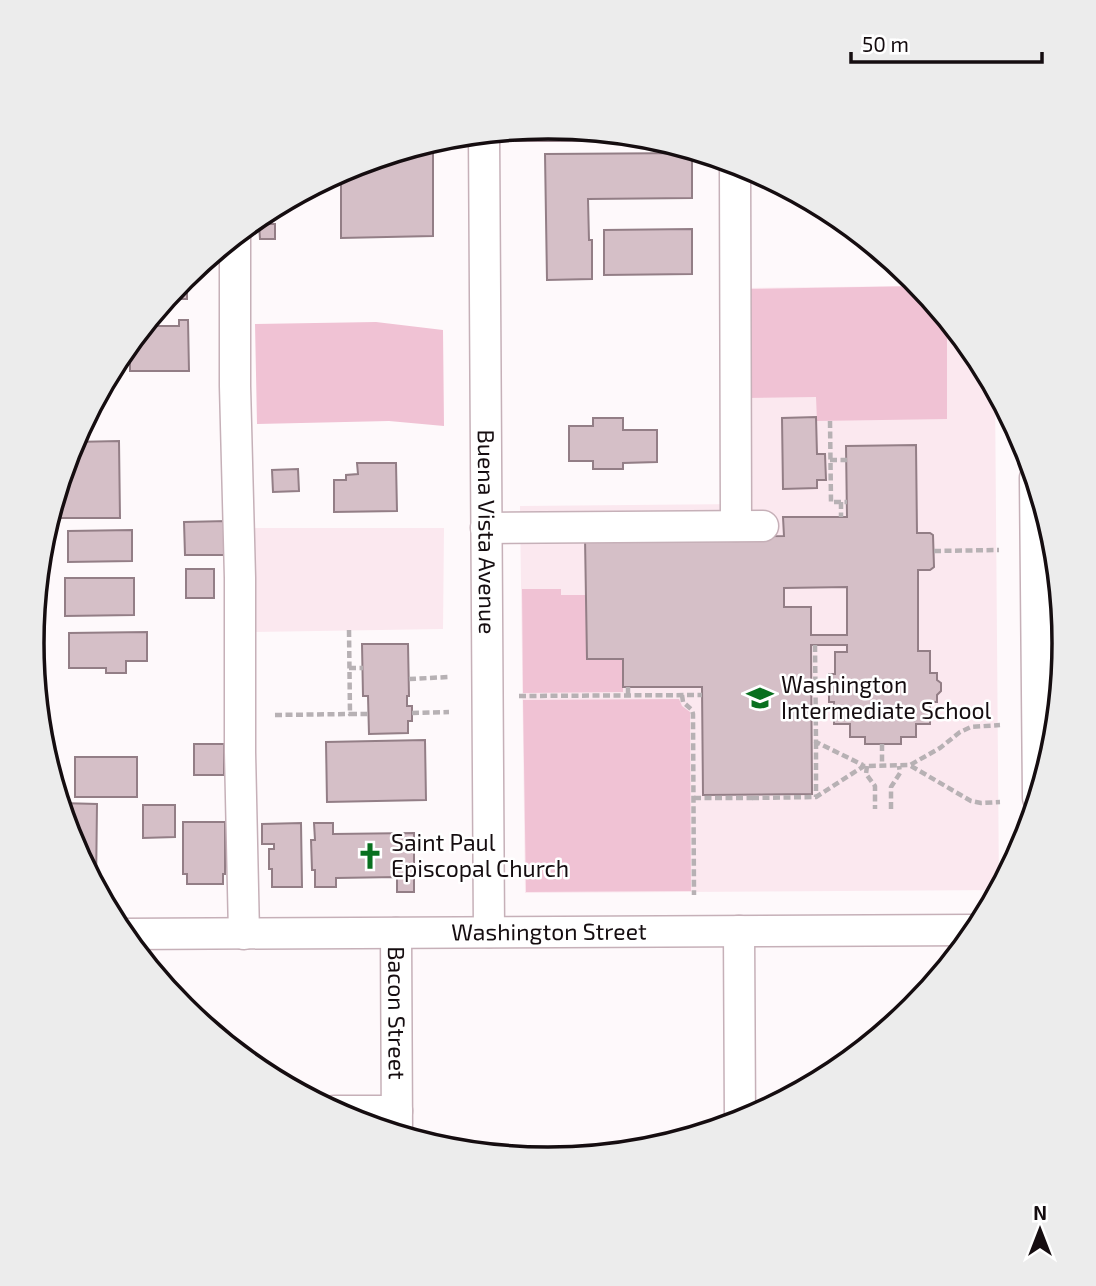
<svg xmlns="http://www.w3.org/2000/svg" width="1096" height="1286" viewBox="0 0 1096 1286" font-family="'Exo 2',sans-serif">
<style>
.built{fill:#fbe8ef}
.green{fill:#f0c2d4}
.building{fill:#d5bfc7;stroke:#937e86;stroke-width:2;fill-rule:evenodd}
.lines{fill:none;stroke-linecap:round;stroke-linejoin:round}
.minor-casing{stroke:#c6b0b8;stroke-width:33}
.path{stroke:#b7b1b4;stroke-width:4.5;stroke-dasharray:7 3.5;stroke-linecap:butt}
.minor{stroke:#fff;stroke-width:30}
.labels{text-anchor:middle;stroke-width:5;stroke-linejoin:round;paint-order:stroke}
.street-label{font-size:23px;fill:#150d10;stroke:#fff}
.poi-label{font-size:23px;fill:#150d10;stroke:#fff;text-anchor:start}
.rim{fill:none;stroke:#150d10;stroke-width:3.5}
</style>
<rect width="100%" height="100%" fill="#fef9fb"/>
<g class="built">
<polygon points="920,286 978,356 995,389 999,890 525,893 520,506 741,504 743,288"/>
<polygon points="244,528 444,528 443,629 249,632"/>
</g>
<g class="green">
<polygon points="920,286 947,319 947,419 817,421 816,397 745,398 745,289"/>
<polygon points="376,322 443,330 444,426 389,421 257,424 255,324"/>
<polygon points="522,589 561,589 561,595 587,595 623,659 623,692 523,693"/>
<polygon points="679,699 682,706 690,712 691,891 526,892 523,700"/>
</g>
<g class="building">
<polygon points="548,127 649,137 663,141 516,141 516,130"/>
<polygon points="408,148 408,151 433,151 433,236 341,238 341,171 351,166"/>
<polygon points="692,153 692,198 588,199 589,240 592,240 592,279 547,280 545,154"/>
<polygon points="259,224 275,224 275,239 260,239"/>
<polygon points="692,229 692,274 604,275 604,230"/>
<polygon points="187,274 187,299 180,299 180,294 170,294"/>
<polygon points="179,320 188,320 189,371 130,371 130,343 143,326 179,326"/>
<polygon points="816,417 817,454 825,454 826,480 817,480 817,488 783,489 782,418"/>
<polygon points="593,418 623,418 623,430 657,430 657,462 623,463 623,469 593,469 593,461 569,461 569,426 593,426"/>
<polygon points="119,441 120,518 60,518 60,482 73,442"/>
<path d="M916,445L917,533H930L933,535L934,567L930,570H918V651H930V673H937V680L941,683V691L937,695V702H930V724H916V737H901V744H865V737H850V724H834V702H829V695L825,692V685L829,682V674H835V652H847V645H811L812,794L703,795L702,687H623V659H587L585,538L784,536L783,517H847L846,446ZM847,587V635H811V607H784V588Z"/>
<polygon points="357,463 396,463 397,511 334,512 334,480 346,480 346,475 358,474"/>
<polygon points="298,469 299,491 273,492 272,470"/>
<polygon points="227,521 227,555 185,555 184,522"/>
<polygon points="132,530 132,561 68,562 68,531"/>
<rect x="186" y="569" width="28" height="29"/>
<polygon points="65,578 134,578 134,615 65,616"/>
<polygon points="147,632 147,661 126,661 126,673 106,673 106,668 69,668 69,633"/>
<polygon points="362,644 408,644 409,696 407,696 407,706 412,706 412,721 408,721 408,733 369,734 368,696 363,696"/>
<polygon points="425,740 426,800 327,802 326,742"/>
<rect x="194" y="744" width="30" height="31"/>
<rect x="75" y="757" width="62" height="40"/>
<polygon points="60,803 97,804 96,888 71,840"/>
<polygon points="143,805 175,805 175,837 143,838"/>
<polygon points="183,822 225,822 225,874 223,874 223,884 187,884 187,874 183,874"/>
<polygon points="301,823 302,887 272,887 272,869 269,869 269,849 274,849 274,844 262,844 262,824"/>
<polygon points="314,823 333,823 333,834 414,833 414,892 397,892 397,877 336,878 336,887 315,887 315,870 312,870 311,840 315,840"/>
</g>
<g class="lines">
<defs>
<g id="minor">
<path id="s1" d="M484,133L489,932"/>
<polyline points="735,163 736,526"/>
<polyline points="235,235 235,386 240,578 240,752 244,934"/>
<polyline points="1035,478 1038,798"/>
<polyline points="486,528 763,526"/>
<polyline points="739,931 740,1122"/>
<path id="s2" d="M396,933L397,1134"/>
<path id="s3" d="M122,934L977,930"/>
<polyline points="334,1111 397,1111"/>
</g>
</defs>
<use href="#minor" class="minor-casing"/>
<g class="path">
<polyline points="830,421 831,502 847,502"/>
<polyline points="830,460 847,460"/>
<polyline points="841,502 841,517"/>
<polyline points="934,551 999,550"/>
<polyline points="349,630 350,714 368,714"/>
<polyline points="815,645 816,742 863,765"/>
<polyline points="349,668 363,668"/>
<polyline points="409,679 449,677"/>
<polyline points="628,687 628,696"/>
<polyline points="682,695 683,702 692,710 693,714 694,895"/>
<polyline points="519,696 702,695"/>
<polyline points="412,713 449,712"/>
<polyline points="275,715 350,714"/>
<polyline points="816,742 816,797"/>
<polyline points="882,744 882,766"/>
<polyline points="867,766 866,774 875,786 875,809"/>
<polyline points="911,766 971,801 981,803 1000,802"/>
<polyline points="694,798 752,798 753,795"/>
<polyline points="752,798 816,797 864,766 910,765 940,748 960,732 971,727 1000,725"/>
<polyline points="891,809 891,787 900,773 899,766"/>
</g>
<use href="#minor" class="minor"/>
</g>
<defs>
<symbol id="school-bare" viewBox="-9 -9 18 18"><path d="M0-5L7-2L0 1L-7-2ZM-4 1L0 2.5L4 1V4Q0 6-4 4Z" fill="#09701f" stroke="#fff" stroke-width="2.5" paint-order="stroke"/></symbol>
<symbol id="church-bare" viewBox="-9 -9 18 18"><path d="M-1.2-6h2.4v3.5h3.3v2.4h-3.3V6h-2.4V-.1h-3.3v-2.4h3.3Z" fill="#09701f" stroke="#fff" stroke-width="2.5" paint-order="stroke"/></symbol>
</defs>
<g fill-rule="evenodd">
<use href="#school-bare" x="741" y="679" width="38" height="38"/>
<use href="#church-bare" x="351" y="837" width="38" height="38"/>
</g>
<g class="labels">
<g class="street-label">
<text dy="8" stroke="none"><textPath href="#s1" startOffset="399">Buena Vista Avenue</textPath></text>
<text dy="8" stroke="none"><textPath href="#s3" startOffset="427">Washington Street</textPath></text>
<text dy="8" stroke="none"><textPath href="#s2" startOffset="80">Bacon Street</textPath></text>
</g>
<g class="poi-label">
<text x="781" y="693">Washington<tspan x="781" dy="26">Intermediate School</tspan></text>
<text x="391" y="851">Saint Paul<tspan x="391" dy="26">Episcopal Church</tspan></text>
</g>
</g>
<path d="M0 0H1096V1286H0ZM44 643a504 504 0 1 1 1008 0a504 504 0 1 1-1008 0Z" fill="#ececec" fill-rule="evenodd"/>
<path class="rim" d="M44 643a504 504 0 1 1 1008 0a504 504 0 1 1-1008 0Z"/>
<g transform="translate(1040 1230)" stroke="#ffffff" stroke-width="5" paint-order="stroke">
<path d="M0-5L12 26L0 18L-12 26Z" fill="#150d10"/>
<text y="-10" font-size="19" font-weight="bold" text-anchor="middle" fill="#150d10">N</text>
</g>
<path d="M851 52v10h191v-10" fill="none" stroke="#150d10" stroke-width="3.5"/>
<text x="862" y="52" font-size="21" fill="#150d10" stroke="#ffffff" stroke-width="5" paint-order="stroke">50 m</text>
</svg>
